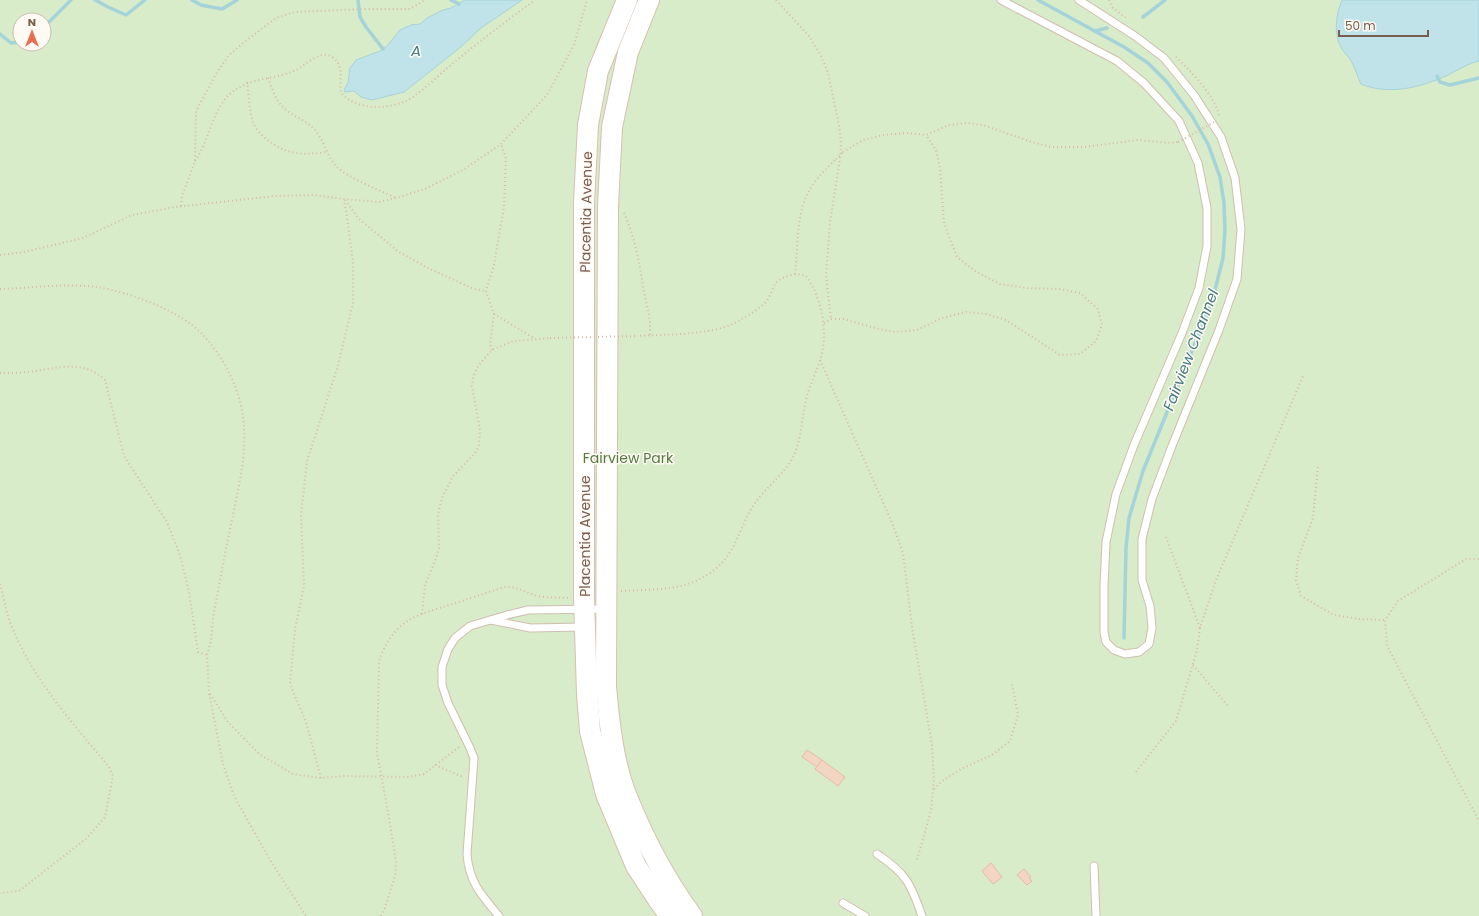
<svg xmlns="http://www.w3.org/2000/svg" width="1479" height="916" viewBox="0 0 1479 916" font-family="Poppins,sans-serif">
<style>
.green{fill:#d8ecc9;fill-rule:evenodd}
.water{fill:#bfe3e8;stroke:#a5d3da}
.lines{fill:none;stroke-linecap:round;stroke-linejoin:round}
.stream{stroke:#a5d3da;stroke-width:3.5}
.building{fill:#f3d5c3;stroke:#e6bba3}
.service-casing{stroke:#d1beb0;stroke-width:9}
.secondary-casing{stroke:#d6c0b0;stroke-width:22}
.path{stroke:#d9b8a5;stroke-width:2;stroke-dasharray:1 3;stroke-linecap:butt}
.service{stroke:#fff;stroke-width:7}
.secondary{stroke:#fff;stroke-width:20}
.path-bridge{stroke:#d9b8a5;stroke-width:2;stroke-dasharray:1 3;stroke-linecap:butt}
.labels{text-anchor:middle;stroke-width:3;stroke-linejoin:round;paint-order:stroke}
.street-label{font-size:14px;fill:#7a5c4d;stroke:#fffaf3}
.park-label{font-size:14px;fill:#537a41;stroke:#fffaf3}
.water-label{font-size:15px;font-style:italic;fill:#437c86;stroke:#fffaf3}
</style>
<rect width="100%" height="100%" fill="#fdf6ec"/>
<path class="green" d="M0,0H1479V916H0ZM20,20H44V44H20Z"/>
<g class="water">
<polygon points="465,0 522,0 481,28 462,46 404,92 372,100 361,97 354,91 345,92 344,90 348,83 350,68 356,60 380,51 387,46 400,30 411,25 420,24 427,18 443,10 451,8"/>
<path d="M1342,0H1479V61C1469,63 1458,70 1448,75C1422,87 1389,96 1361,84C1358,78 1357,73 1354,67C1352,60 1346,55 1342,49C1333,34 1336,15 1342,0Z"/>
</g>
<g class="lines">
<g class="stream">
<polyline points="95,0 108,7 126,15 145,0"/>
<polyline points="192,0 201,5 222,9 237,0"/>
<polyline points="358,0 360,17 366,27 383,49"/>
<polyline points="451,0 459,4"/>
<polyline points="1038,0 1124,47 1148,63 1167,82 1192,116 1208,144 1220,177 1224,203 1225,230 1223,258 1212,302 1143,471 1129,518 1126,548 1124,638"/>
<polyline points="1143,17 1165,0"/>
<polyline points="44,27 71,0"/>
<polyline points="1095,31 1107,28"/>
<polyline points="0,34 11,43 20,42"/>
<polyline points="1437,76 1440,82 1450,85 1479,78"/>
</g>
</g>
<g class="building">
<polygon points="807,750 822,760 817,767 802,757"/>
<polygon points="822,760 845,777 838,786 815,769"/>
<polygon points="991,863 1002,877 993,884 982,871"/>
<polygon points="1024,869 1031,877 1029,878 1032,881 1027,885 1017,875"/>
</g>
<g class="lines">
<defs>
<g id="service">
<polyline points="1001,0 1117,61 1144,83 1179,121 1198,163 1207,208 1207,246 1199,288 1182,333 1134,445 1116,494 1106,542 1104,586 1104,632 1106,642 1114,650 1125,654 1139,652 1149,644 1152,628 1150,606 1142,580 1142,539 1152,499 1172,446 1219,330 1237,279 1241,229 1235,178 1221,137 1194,95 1164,58 1135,36 1079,0"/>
<polyline points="491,620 530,628 584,627"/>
<path d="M877,854C906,873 911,884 922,916"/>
<polyline points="1094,866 1096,916"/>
<polyline points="843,903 865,916"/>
<path d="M499,916C481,895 469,882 467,854L474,758L470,748L448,703L442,685V667L448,649L455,638L470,626L507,615L528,610L606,609"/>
</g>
<g id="secondary">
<polyline points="627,0 598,71 588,125 584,203 584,596 587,694 590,731 606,794 636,866 659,901 670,916"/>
<path d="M649,0L628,52L612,127L608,206L606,686C609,721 613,759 625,792C642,835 664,878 692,916"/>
</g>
</defs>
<use href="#service" class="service-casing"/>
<use href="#secondary" class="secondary-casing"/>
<g class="path">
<polyline points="776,0 809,36 821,56 828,73 839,125 841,144 840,159 830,222 826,276 831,319"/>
<polyline points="1109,0 1113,8 1126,18"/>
<path d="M1176,57C1190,70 1216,97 1219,116"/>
<path d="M268,78C272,88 275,100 284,108C293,116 305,120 314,129C324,139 326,155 336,166C346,177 381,191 396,198"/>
<path d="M247,82C249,94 249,111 253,122C255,128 260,133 264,137C283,154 302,156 326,152"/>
<polyline points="843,152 863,140 883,135 907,133 926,135 949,125 968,123 983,125 1032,142 1051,147 1085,147 1137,140 1170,143 1178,142"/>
<path d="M195,161C209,141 211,116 226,98C245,76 273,81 296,70C306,65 320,49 332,57C345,65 339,80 341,93C357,110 385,110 406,101C416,97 437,77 446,69C475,45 505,22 535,0"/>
<polyline points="345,200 359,219 399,252 428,268 474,289 486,291"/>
<polyline points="181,206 182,196 195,161 196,111 216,74 229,55 243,43 276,18 294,12 365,9 410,9 425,0"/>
<path d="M624,213C635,238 640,265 644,292C647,307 651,319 650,335"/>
<polyline points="0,255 24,252 83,238 132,215 175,207 275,196 314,195 344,199 379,202 396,198 425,189 463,170 501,144 547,95 574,45 587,0"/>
<path d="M795,274C798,250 796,217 807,195C812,182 826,169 836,159"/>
<path d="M0,289C31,288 66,283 97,287C129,292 181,311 203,335C226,360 242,393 244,427C246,458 238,490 232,520C225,553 219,585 213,618L211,641L207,655L209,693L223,764L234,796L270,860L306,916"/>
<polyline points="494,314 534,338"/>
<polyline points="824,323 831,319 843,319 879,329 895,332 917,330 942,318 966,312 986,314 1006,320 1060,355 1080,354 1096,341 1102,325 1098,309 1080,293 1060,289 1027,288 1000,284 975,271 957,257 944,223 940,168 936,150 926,135"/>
<polyline points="492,350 490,344 494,314 486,291 494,265 504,207 506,159 501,144"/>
<polyline points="820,360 893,525 903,553 912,627 932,745 934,780 931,811 917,860"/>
<path d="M0,373C9,373 19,373 28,372C55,369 82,358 105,380L124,456L167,522L180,555L189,592L198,652L207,655"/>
<polyline points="1318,467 1313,518 1298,558 1296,580 1301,596 1334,615 1359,619 1385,620"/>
<polyline points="1166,537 1200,628"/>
<path d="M0,584C4,596 5,610 10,622C31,678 72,722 109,767L113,776L105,817L87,838L19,891L0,893"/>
<path d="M621,591C655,589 686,592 714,570C734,555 739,531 750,511C761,491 781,478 792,459C802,440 801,420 806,400C809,386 816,374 820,360C829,335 822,297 806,276C801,274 796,274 791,275C768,282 777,288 765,303C759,309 750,314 742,319C717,336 667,334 637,336"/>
<polyline points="422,614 425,585 435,561 439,548 438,514 442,498 453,476 475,453 479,446 480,430 472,386 473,378 477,368 483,360 492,350 501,346 514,341 550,338"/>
<polyline points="1193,665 1228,706"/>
<polyline points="210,694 228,722 259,754 293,774 321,778 344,776 409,777 424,774 459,747"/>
<polyline points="435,765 463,777"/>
<polyline points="1136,772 1176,721 1197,650 1200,628 1216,580 1303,376"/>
<polyline points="321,778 306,722 290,684 295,629 304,586 301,515 307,461 337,369 353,303 353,262 347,217 344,200"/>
<polyline points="934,789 942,781 963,768 992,755 1010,741 1018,715 1012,683"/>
<polyline points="1478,819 1387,646 1385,620 1398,601 1466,559 1479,559"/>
<path d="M381,916L385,908L395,876L396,862L388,812L377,753L379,662C383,647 393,631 406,622C418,614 433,610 446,606C466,600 485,593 505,587C516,586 522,591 532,594C544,599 557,597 570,598"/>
</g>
<use href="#service" class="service"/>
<use href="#secondary" class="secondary"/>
<g class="path-bridge">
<polyline points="1178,142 1216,121"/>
<polyline points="836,159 843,152"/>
<polyline points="550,338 637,336"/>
</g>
</g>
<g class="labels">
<g class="street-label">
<text transform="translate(586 212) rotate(-89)" y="5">Placentia Avenue</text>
<text transform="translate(585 536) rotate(-90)" y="5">Placentia Avenue</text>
</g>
<g class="park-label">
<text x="628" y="463">Fairview Park</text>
</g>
<g class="water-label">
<text x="416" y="56">A</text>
<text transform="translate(1191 350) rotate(-69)" y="5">Fairview Channel</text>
</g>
</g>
<g transform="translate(32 32)"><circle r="19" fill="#fffaf3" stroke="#cabbb1"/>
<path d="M0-3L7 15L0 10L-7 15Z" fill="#e76f51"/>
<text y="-6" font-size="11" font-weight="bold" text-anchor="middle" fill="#7a5c4d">N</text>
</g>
<path d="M1339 30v6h89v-6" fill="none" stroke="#7a5c4d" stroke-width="2"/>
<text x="1345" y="30" font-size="12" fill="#7a5c4d" stroke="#fffaf3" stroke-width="3" paint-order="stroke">50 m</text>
</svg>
